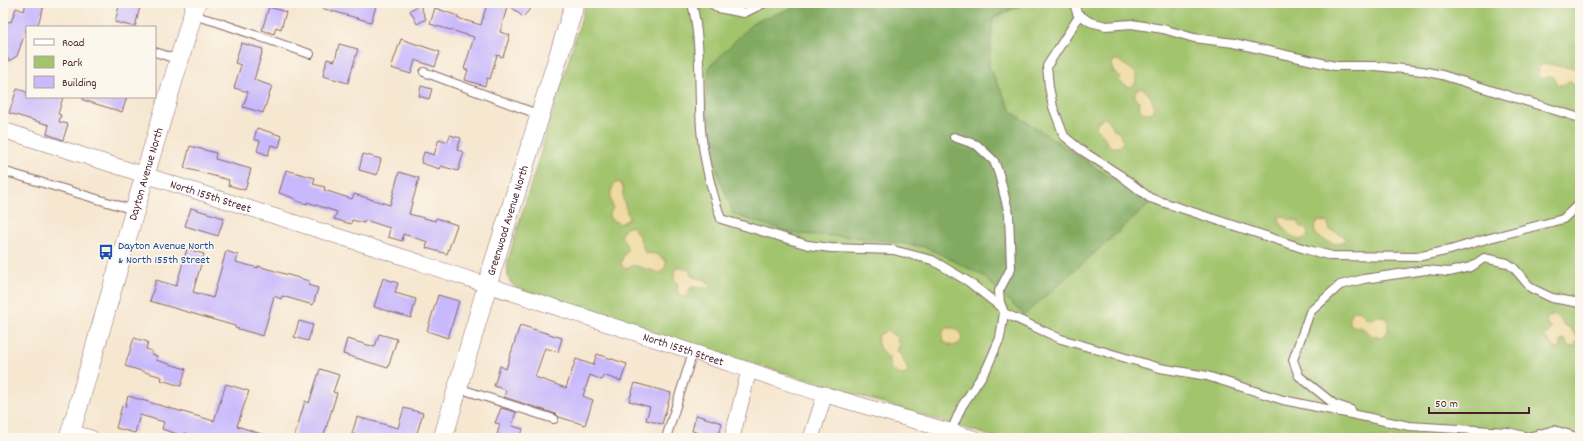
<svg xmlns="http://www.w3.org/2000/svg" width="1583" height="441" viewBox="0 0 1583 441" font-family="Dekko,sans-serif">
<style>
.green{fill:#a2c46d;stroke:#76724c}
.forest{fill:#81aa60;stroke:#666446}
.sand{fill:#eeda9e;stroke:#9c7c64}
.building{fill:#c8b8fc}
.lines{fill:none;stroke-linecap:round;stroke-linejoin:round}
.service-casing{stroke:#866565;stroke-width:10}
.minor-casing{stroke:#866565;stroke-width:16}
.tertiary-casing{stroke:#866565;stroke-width:20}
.service{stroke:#fff;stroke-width:8}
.minor{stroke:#fff;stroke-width:15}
.tertiary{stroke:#fff;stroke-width:19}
.labels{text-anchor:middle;stroke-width:3.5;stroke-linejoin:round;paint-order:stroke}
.street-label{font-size:12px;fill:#4a1f2b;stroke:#fbf7ec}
.transit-label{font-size:12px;fill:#164399;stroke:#fbf7ec;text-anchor:start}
</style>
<rect width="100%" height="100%" fill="#fbf7ec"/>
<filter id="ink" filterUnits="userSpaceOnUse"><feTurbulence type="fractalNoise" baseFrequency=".025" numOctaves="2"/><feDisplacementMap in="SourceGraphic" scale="8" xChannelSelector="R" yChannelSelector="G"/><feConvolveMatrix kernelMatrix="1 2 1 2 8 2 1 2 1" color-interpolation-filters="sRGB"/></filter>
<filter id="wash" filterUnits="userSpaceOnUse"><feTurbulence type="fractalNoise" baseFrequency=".012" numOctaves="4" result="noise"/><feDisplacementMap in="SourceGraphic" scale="16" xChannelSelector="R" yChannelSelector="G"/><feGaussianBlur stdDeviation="0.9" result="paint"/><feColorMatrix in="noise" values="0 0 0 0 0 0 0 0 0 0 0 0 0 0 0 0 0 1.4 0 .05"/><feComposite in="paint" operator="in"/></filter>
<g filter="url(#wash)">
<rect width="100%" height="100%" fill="#f6e7d1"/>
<path class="green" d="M586,3H1580V438H997L525,294C509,285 506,279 508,260Z"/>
<polygon class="forest" points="806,3 1026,3 993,18 989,67 1012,112 1150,204 1024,315 982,275 926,247 854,237 796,234 734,215 719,177 704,122 709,67 754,22"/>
<g class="sand">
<polygon points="1114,60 1118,60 1136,73 1136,82 1131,87 1127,87 1119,81 1121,77 1114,73 1111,66"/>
<polygon points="1543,64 1549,64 1562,67 1575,68 1580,72 1580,86 1577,88 1574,87 1570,81 1562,85 1556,84 1554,77 1551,76 1542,79 1537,75 1539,67"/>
<path d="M1141,88C1149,91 1155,103 1153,111C1146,116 1137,112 1140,103L1135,97V91Z"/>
<path d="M1104,118C1110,120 1112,125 1114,130C1120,132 1122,136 1123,142L1120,146C1106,151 1107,139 1101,133C1099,131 1097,130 1096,129L1097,122Z"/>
<path d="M619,182L623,187V198L629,219L620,224L610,219L609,214L613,208C610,198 609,192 615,183Z"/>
<path d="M1281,216H1284L1290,220L1299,221L1300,226C1305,230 1310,229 1307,237L1300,240C1291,238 1280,227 1279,218Z"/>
<path d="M1321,221L1328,223L1330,230L1343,235L1345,238L1343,243C1334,246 1324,240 1316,235L1314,228L1317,222Z"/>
<path d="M632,226L640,238L645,253L656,254L666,261V266L660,273L633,265L627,268L623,267L621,264C624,248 633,253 621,236L624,229Z"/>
<path d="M676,268L688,269L693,277L706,280L710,286L708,288L691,287L688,296L682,297L677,290L678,284C673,280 673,273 676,268Z"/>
<path d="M1359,310C1362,313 1365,318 1369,319C1373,320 1374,316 1378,316C1388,315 1390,326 1387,333C1377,342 1370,334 1362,328C1358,326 1353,328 1350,323C1349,319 1352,314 1353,311Z"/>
<path d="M1554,315L1559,317L1564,325C1571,327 1574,333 1578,339L1575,345L1573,347L1567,346L1566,340L1563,339L1561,341V348L1555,349L1545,337L1547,333L1551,330L1552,328L1547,325L1546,320L1549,317Z"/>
<path d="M946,328H955L962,334C963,341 959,345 952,346L944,342L942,334Z"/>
<path d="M887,331L896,336L899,346L897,351L903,358C903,362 907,366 908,371L904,375C895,375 888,367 889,358C881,352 876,345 878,335Z"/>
</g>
<g id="blocks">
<g class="building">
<polygon points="26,3 45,3 37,27 27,27 17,56 9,61 3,50 6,36 3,35 3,31 6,21 11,22 16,8 24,11"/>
<polygon points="120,3 141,3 135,27 115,22"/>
<polygon points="315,3 377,3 371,22 314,6"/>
<polygon points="487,3 524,3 530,9 523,17 508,4 500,32 510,35 503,57 497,55 490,79 487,78 485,86 465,80 468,70 464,69 474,37 430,24 435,8 458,16 457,18 481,25"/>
<polygon points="420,5 426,19 417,24 410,10"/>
<polygon points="269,7 286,12 281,29 276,27 274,34 262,30"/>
<polygon points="401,39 440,52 435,67 415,60 411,74 391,68"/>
<polygon points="241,43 263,49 254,80 272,86 263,113 243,107 248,92 234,88 241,65 235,63"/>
<polygon points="339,44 358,49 348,83 323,76 327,59 335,61"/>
<polygon points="421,86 432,89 429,99 419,96"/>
<polygon points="17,89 27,92 27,97 63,97 58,114 61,115 59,122 68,124 63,140 47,134 49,125 9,113"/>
<polygon points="83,97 127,97 122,112 83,100"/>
<polygon points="257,128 282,136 279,147 271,145 268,155 257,151 260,141 254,139"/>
<polygon points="450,135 461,138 457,150 464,152 458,171 441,166 440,169 421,163 424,152 434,155 439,139 448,142"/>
<polygon points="190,146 216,153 215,159 251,169 245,190 228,185 229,180 184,168"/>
<polygon points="363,154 381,159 377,175 359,170"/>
<polygon points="286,170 315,178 313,184 325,187 324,190 352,199 354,194 390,205 399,172 419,178 409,214 435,221 436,218 457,225 447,254 426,248 428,242 403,234 402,241 388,237 390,228 365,220 364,223 352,220 351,224 334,219 337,212 307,202 307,204 296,201 296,199 279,193"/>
<polygon points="191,208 224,218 218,236 185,226"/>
<polygon points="187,249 204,254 193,292 213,298 226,251 238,255 236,262 258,268 258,266 309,281 308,285 318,288 313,305 282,296 281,299 274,296 263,336 235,328 235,326 150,301 156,280 176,286"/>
<polygon points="383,278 398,283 395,293 416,299 411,318 374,307"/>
<polygon points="438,295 459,301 448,338 427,331"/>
<polygon points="299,321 313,325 308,341 294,337"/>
<polygon points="520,325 562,338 558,352 545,348 535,377 566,388 576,359 593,365 597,354 627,364 621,381 603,375 602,380 590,375 583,396 593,400 585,425 559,417 556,414 504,397 506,390 494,386 500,366 506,369"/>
<polygon points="379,334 397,339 388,368 343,354 347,339 375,347"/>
<polygon points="134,338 148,342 146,349 152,351 151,354 157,356 156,360 186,369 181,386 161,380 162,377 125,366"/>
<polygon points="320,369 339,375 333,392 337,393 323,438 294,438 305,401 309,403"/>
<polygon points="635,383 671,393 662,424 646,420 650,407 629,401"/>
<polygon points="226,384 249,391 237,426 267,436 266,438 202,438 184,433 183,436 162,429 164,422 140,415 135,433 116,428 122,406 125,407 128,396 214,421"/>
<polygon points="404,408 423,413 417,433 422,435 421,438 367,438 352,434 357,417 398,428"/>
<polygon points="501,408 516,412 512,426 523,429 520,438 496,438 500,424 495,423"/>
<polygon points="696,415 722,423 718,438 697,438 699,433 692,431"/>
</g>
</g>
</g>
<g filter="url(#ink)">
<use href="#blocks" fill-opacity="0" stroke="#866565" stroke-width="1"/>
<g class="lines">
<defs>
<g id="service">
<path d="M692,3C702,44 698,87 701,129C703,156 712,192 721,219L808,245L831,248L893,250L932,260L969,282L1002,308"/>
<polyline points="711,3 718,8 744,13 765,3"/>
<polyline points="1074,3 1077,13 1090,22 1106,26 1131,24 1163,29 1194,38 1234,43 1335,66 1375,66 1422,71 1442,75 1580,118"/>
<polyline points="192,15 217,22 310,54"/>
<polyline points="1080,15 1047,66 1049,87 1053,107 1064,136 1081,150 1120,175 1150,198 1308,250 1332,256 1417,257 1450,250 1490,238 1563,219 1580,203"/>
<polyline points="155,52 179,60"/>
<polyline points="424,72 540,115"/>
<polyline points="3,171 134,210"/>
<polyline points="1004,313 1061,339 1160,368 1207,376 1283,400 1409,426 1508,432 1528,437 1554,430 1580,438"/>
<polyline points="458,388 554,419"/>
<polyline points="1351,410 1334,404 1299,376 1293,360 1310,312 1340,285 1364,279 1426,270 1449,272 1471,267 1484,258 1507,263 1514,268 1531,288 1552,298 1580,303"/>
<polyline points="951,431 962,406 987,368 1000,338 1004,313 1000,302 999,291 1011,268 1009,214 999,174 994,161 977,145 954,137"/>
<polyline points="666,438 693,352"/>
</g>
<g id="minor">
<path id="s1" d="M3,130L419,262"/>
<path id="s2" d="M423,264L816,392L973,438"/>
<polyline points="71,432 91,438"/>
<polyline points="732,438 749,370"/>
<polyline points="811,438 825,394"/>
</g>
<g id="tertiary">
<path id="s3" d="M69,438L145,175L196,3"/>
<path id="s4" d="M443,438L492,269L575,3"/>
</g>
</defs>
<use href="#service" class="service-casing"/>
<use href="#minor" class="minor-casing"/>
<use href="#tertiary" class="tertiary-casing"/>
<use href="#service" class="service"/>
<use href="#minor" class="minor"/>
<use href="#tertiary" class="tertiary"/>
</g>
</g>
<defs>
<symbol id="bus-bare" viewBox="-9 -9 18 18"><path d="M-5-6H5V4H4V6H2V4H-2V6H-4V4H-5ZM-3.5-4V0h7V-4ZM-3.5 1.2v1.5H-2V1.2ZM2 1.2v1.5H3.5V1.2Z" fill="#1a4fb4" stroke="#fbf7ec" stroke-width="2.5" paint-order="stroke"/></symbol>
</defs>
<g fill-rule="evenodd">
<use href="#bus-bare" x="95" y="241" width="22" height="22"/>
</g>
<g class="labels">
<g class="street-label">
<text dy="4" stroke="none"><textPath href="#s3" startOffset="275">Dayton Avenue North</textPath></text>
<text dy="4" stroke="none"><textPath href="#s1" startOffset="218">North 155th Street</textPath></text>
<text dy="4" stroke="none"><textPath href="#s4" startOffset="227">Greenwood Avenue North</textPath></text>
<text dy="4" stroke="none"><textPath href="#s2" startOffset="274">North 155th Street</textPath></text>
</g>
<g class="transit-label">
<text x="118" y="249">Dayton Avenue North<tspan x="118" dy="14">&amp; North 155th Street</tspan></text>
</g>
</g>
<rect width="1583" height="441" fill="none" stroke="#fbf7ec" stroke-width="16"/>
<rect x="26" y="26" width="130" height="72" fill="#fbf7ec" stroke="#b4a19f"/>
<rect x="34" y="39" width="20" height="6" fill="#ffffff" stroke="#b4a19f"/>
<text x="62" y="46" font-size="12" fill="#4a1f2b">Road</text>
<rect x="34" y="56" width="20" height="12" fill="#a2c46d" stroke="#b4a19f"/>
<text x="62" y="66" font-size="12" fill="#4a1f2b">Park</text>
<rect x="34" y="76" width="20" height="12" fill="#c8b8fc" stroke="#b4a19f"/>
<text x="62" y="86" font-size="12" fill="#4a1f2b">Building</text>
<path d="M1429 407v6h100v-6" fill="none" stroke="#4a1f2b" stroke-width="2"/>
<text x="1435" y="407" font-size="12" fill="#4a1f2b" stroke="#fbf7ec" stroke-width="3" paint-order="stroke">50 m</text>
</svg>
